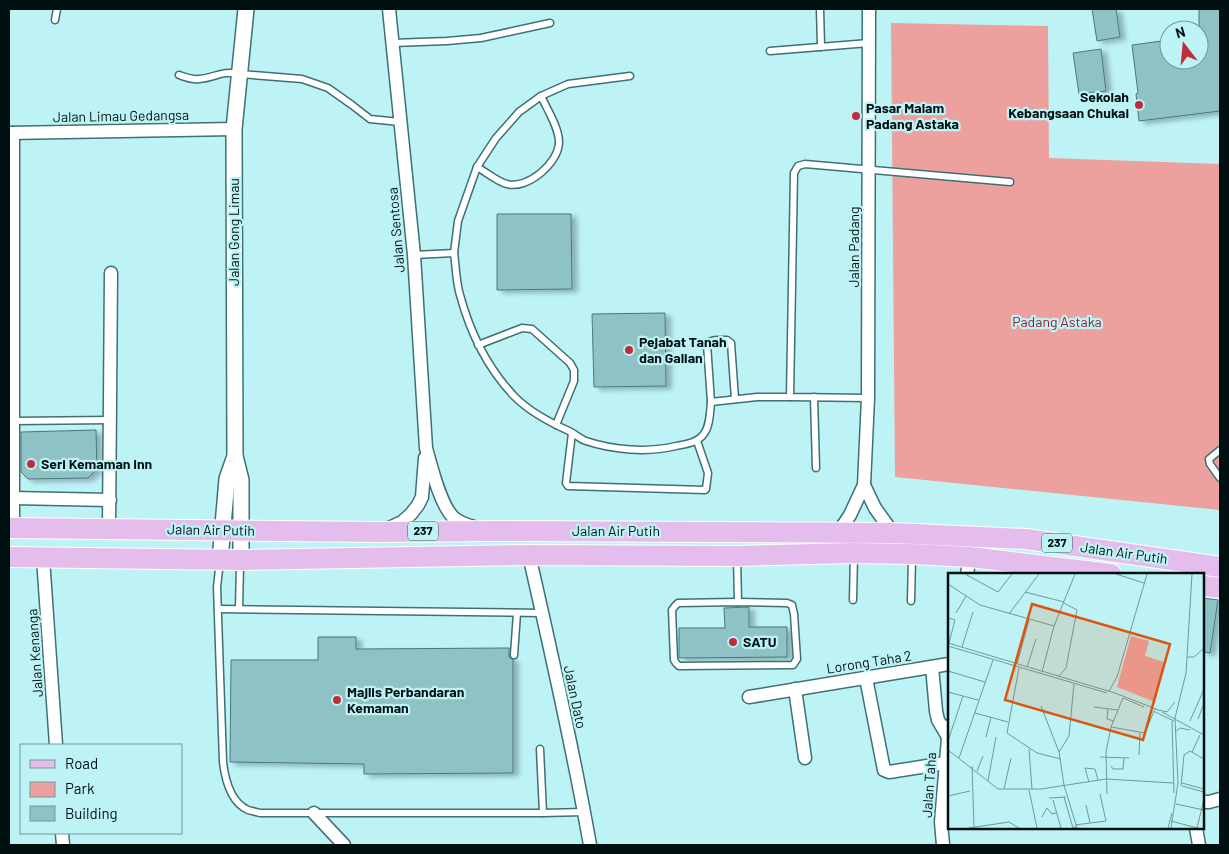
<svg xmlns="http://www.w3.org/2000/svg" width="1229" height="854" viewBox="0 0 1229 854" font-family="Barlow,sans-serif">
<style>
.green{fill:#eda19f}
.building{fill:#8fc2c5;stroke:#48797c;filter:url(#shadow)}
.lines{fill:none;stroke-linecap:round;stroke-linejoin:round}
.service-casing{stroke:#3f7073;stroke-width:9}
.minor-casing{stroke:#3f7073;stroke-width:15}
.tertiary-casing{stroke:#3f7073;stroke-width:18}
.primary-casing{stroke:#fff;stroke-width:22}
.service{stroke:#fff;stroke-width:6}
.minor{stroke:#fff;stroke-width:12}
.tertiary{stroke:#fff;stroke-width:15}
.primary{stroke:#e5bded;stroke-width:20}
.poi-dot{fill:#be2d3c;stroke:#bef3f6;stroke-width:2}
.labels{text-anchor:middle;stroke-width:4.5;stroke-linejoin:round;paint-order:stroke}
.shield{fill:#bef3f6;stroke:#395456;stroke-width:1}
.shield-label{font-size:12px;font-weight:bold;fill:#001011}
.poi-label{font-size:14px;font-weight:bold;fill:#001011;stroke:#bef3f6;text-anchor:start}
.street-label{font-size:14px;fill:#001011;stroke:#bef3f6}
.park-label{font-size:14px;fill:#951c2b;stroke:#bef3f6}
.inset-road{fill:none;stroke:#72989a;stroke-width:1}
.view{fill:#dc550c;fill-opacity:0.15;stroke:#dc550c;stroke-width:2.5}
.inset-edge{fill:none;stroke:#001011;stroke-width:2.5}
</style>
<defs>
<filter id="shadow"><feDropShadow dx="5.5" dy="3" stdDeviation="2.5" flood-color="#0004"/></filter>
</defs>
<rect width="100%" height="100%" fill="#bef3f6"/>
<polygon class="green" points="891,23 1048,26 1049,158 1220,164 1220,510 895,477"/>
<g class="building">
<polygon points="1092,9 1116,9 1120,37 1097,41"/>
<polygon points="1199,9 1220,9 1220,111 1139,121 1136,94 1138,93 1132,45 1169,40 1169,60 1199,60"/>
<polygon points="1101,49 1106,91 1079,94 1073,53"/>
<polygon points="497,214 571,214 572,289 497,290"/>
<polygon points="665,313 666,386 594,387 592,314"/>
<polygon points="96,430 97,469 88,478 28,479 21,472 21,432"/>
<polygon points="1203,598 1218,600 1210,653 1203,652"/>
<polygon points="749,607 749,627 787,627 787,657 679,658 679,628 725,628 724,608"/>
<polygon points="318,637 356,637 356,649 509,648 509,657 513,660 513,773 364,774 364,764 230,762 231,660 318,660"/>
</g>
<g class="lines">
<defs>
<g id="service">
<polyline points="820,9 821,47"/>
<polyline points="55,20 57,9"/>
<polyline points="392,43 447,41 481,38 550,23"/>
<polyline points="770,51 869,43"/>
<path d="M179,75C185,77 192,80 199,79C216,78 220,70 240,74L302,79L328,88L352,105L370,119L400,122"/>
<path d="M477,167C486,172 498,182 507,184C527,190 559,163 559,142C559,128 547,109 541,96"/>
<polyline points="454,253 458,221 477,167 496,138 519,112 541,96 568,84 630,76"/>
<path d="M414,255L454,253C456,267 456,282 460,295C470,332 488,369 515,397C529,411 551,423 569,431C575,434 580,439 586,441C613,450 647,453 676,446C685,444 697,443 703,435C710,427 710,412 711,402L757,397H790"/>
<polyline points="478,345 522,328 532,329 570,363 574,370 574,381 556,425"/>
<polyline points="814,397 816,468"/>
<polyline points="868,398 790,397 794,173 798,166 805,164 1010,182"/>
<path d="M711,402L707,344C711,339 721,340 727,340L731,343L735,399"/>
<polyline points="13,421 111,420"/>
<polyline points="572,433 566,483 568,486 705,490 706,489 708,473 697,441"/>
<polyline points="1220,450 1209,459 1210,464 1220,478"/>
<polyline points="737,558 738,602"/>
<path d="M220,561L217,587L223,762C225,779 230,802 248,810C252,811 256,812 260,813H543L584,812"/>
<polyline points="853,600 854,554"/>
<polyline points="911,601 912,558"/>
<polygon points="738,602 787,603 792,605 794,614 797,659 793,665 679,666 676,663 674,660 672,610 675,606 678,603"/>
<polyline points="219,609 542,613"/>
<polyline points="239,609 240,564"/>
<polyline points="514,655 517,613"/>
<polyline points="540,749 543,813"/>
</g>
<g id="minor">
<path d="M389,9L414,255L426,448C431,466 440,504 453,517C458,522 467,525 474,527"/>
<polyline points="9,133 234,129"/>
<polyline points="864,485 875,508 893,533"/>
<polyline points="13,498 110,500"/>
<polyline points="13,528 13,133"/>
<polyline points="109,529 111,273"/>
<polyline points="387,529 402,522 411,514 418,505 422,497 425,458"/>
<polyline points="838,533 850,515 864,485 868,398 869,9"/>
<path d="M529,555C551,651 573,749 590,845"/>
<polyline points="43,558 56,745"/>
<polyline points="967,574 970,557"/>
<polyline points="932,667 936,711 938,720 948,737"/>
<polyline points="866,678 884,770 889,772 946,763"/>
<polyline points="795,689 805,758"/>
<polyline points="749,697 949,664"/>
<polyline points="1203,802 1209,802 1220,799"/>
<polyline points="314,813 344,845"/>
<polyline points="1196,828 1199,845"/>
<polyline points="62,833 63,845"/>
<polyline points="943,845 941,822 949,726"/>
</g>
<g id="tertiary">
<polyline points="220,560 227,479 235,456"/>
<polyline points="241,560 241,480 235,456 234,129 246,9"/>
</g>
<g id="primary">
<polyline points="9,528 380,532 491,531 893,533 1026,539 1220,567"/>
<polyline points="9,557 241,560 529,555 737,556 854,553 912,554 970,557 1111,574"/>
<polyline points="1203,586 1220,588"/>
</g>
</defs>
<use href="#service" class="service-casing"/>
<use href="#minor" class="minor-casing"/>
<use href="#tertiary" class="tertiary-casing"/>
<use href="#primary" class="primary-casing"/>
<use href="#service" class="service"/>
<use href="#minor" class="minor"/>
<use href="#tertiary" class="tertiary"/>
<use href="#primary" class="primary"/>
</g>
<g class="poi-dot">
<circle cx="1139" cy="105" r="5"/>
<circle cx="856" cy="116" r="5"/>
<circle cx="629" cy="350" r="5"/>
<circle cx="31" cy="464" r="5"/>
<circle cx="733" cy="642" r="5"/>
<circle cx="337" cy="700" r="5"/>
</g>
<g class="labels">
<g class="shield">
<rect x="408" y="521.5" width="30" height="19" rx="4"/>
<rect x="1042" y="533.5" width="30" height="19" rx="4"/>
</g>
<g class="shield-label">
<text x="423" y="535">237</text>
<text x="1057" y="547">237</text>
</g>
<g class="poi-label">
<text x="1129" y="102" text-anchor="end">Sekolah<tspan x="1129" dy="16">Kebangsaan Chukai</tspan></text>
<text x="866" y="113">Pasar Malam<tspan x="866" dy="16">Padang Astaka</tspan></text>
<text x="639" y="347">Pejabat Tanah<tspan x="639" dy="16">dan Galian</tspan></text>
<text x="41" y="469">Seri Kemaman Inn</text>
<text x="743" y="647">SATU</text>
<text x="347" y="697">Majlis Perbandaran<tspan x="347" dy="16">Kemaman</tspan></text>
</g>
<g class="street-label">
<text transform="translate(121 116) rotate(-1)" y="5">Jalan Limau Gedangsa</text>
<text transform="translate(396 230) rotate(-95)" y="5">Jalan Sentosa</text>
<text transform="translate(234 232) rotate(-90)" y="5">Jalan Gong Limau</text>
<text transform="translate(854 247) rotate(-90)" y="5">Jalan Padang</text>
<text transform="translate(211 530) rotate(1)" y="5">Jalan Air Putih</text>
<text x="616" y="536">Jalan Air Putih</text>
<text transform="translate(1124 553) rotate(8)" y="5">Jalan Air Putih</text>
<text transform="translate(35 653) rotate(-94)" y="5">Jalan Kenanga</text>
<text transform="translate(869 662) rotate(-9)" y="5">Lorong Taha 2</text>
<text transform="translate(575 697) rotate(78)" y="5">Jalan Dato</text>
<text transform="translate(929 785) rotate(-86)" y="5">Jalan Taha</text>
</g>
<g class="park-label">
<text x="1057" y="327">Padang Astaka</text>
</g>
</g>
<g transform="translate(948 573)">
<rect width="256" height="256" fill="#bef3f6"/>
<path d="M183,63L201,68L197,83L216,89L207,129L169,114Z" fill="#eda19f"/>
<path class="inset-road" d="M17,1L50,19L64,1M168,1L196,10M0,11L32,32L106,53M77,19L116,29M8,40L18,23M61,41L91,1M0,45L7,47L1,70M0,70L167,120L208,136M0,73L159,120M14,74L25,39M239,84H246L256,75M69,91L81,47M79,94L88,66M71,95L59,160L89,180L113,186M0,98L37,109M94,99L106,53L127,1M111,103L118,95L129,37L116,30M126,111L121,163L111,179L116,212L129,255M161,118L169,104L199,1M0,119L30,127M175,125L196,134M93,133L111,179M146,134L170,137M160,135L159,146L166,148M206,136L219,139L227,129M205,138L226,148M214,139L256,162M27,140L60,149M250,146L256,130M224,148L226,220M242,148L256,116M163,154L197,160L206,138M227,159L232,155L242,157M38,164L43,144M0,168L15,123M81,176L84,216M0,177L50,216H93L158,206L225,210M244,179L252,162M191,182L192,160M152,184L181,185M11,185L45,87M24,193L26,255M163,193L165,196H175L176,185M29,198L35,183M40,208L48,164M141,209L137,195L147,196L150,207M234,210L256,216M233,213L236,182L242,178L256,186M234,213L256,219M56,216L63,185M81,217L89,255M159,221L158,179L163,154L175,125M0,223L22,218M116,224L125,255L128,254M101,225L118,224M105,227L113,255M228,231L256,237M138,232L142,250M94,244L99,235L104,241L108,240M223,248L249,255M127,252L158,248L152,221M21,255L61,249L71,255M220,255L224,240M223,255L230,210L227,145L238,100L244,1M249,255L256,226"/>
<path class="view" d="M84,31L222,71L195,167L57,127Z"/>
<rect width="256" height="256" class="inset-edge"/>
</g>
<rect width="1229" height="854" fill="none" stroke="#001011" stroke-width="20"/>
<rect x="20" y="744" width="162" height="90" fill="#bef3f6" stroke="#72989a"/>
<rect x="30" y="760" width="25" height="8" fill="#e5bded" stroke="#72989a"/>
<text x="65" y="769" font-size="15" fill="#001011">Road</text>
<rect x="30" y="782" width="25" height="15" fill="#eda19f" stroke="#72989a"/>
<text x="65" y="794" font-size="15" fill="#001011">Park</text>
<rect x="30" y="806" width="25" height="15" fill="#8fc2c5" stroke="#72989a"/>
<text x="65" y="819" font-size="15" fill="#001011">Building</text>
<g transform="translate(1184 45) rotate(344)"><circle r="24" fill="#bef3f6" stroke="#72989a"/>
<path d="M0-4L9 19L0 12L-9 19Z" fill="#be2d3c"/>
<text y="-8" font-size="14" font-weight="bold" text-anchor="middle" fill="#001011">N</text>
</g>
</svg>
